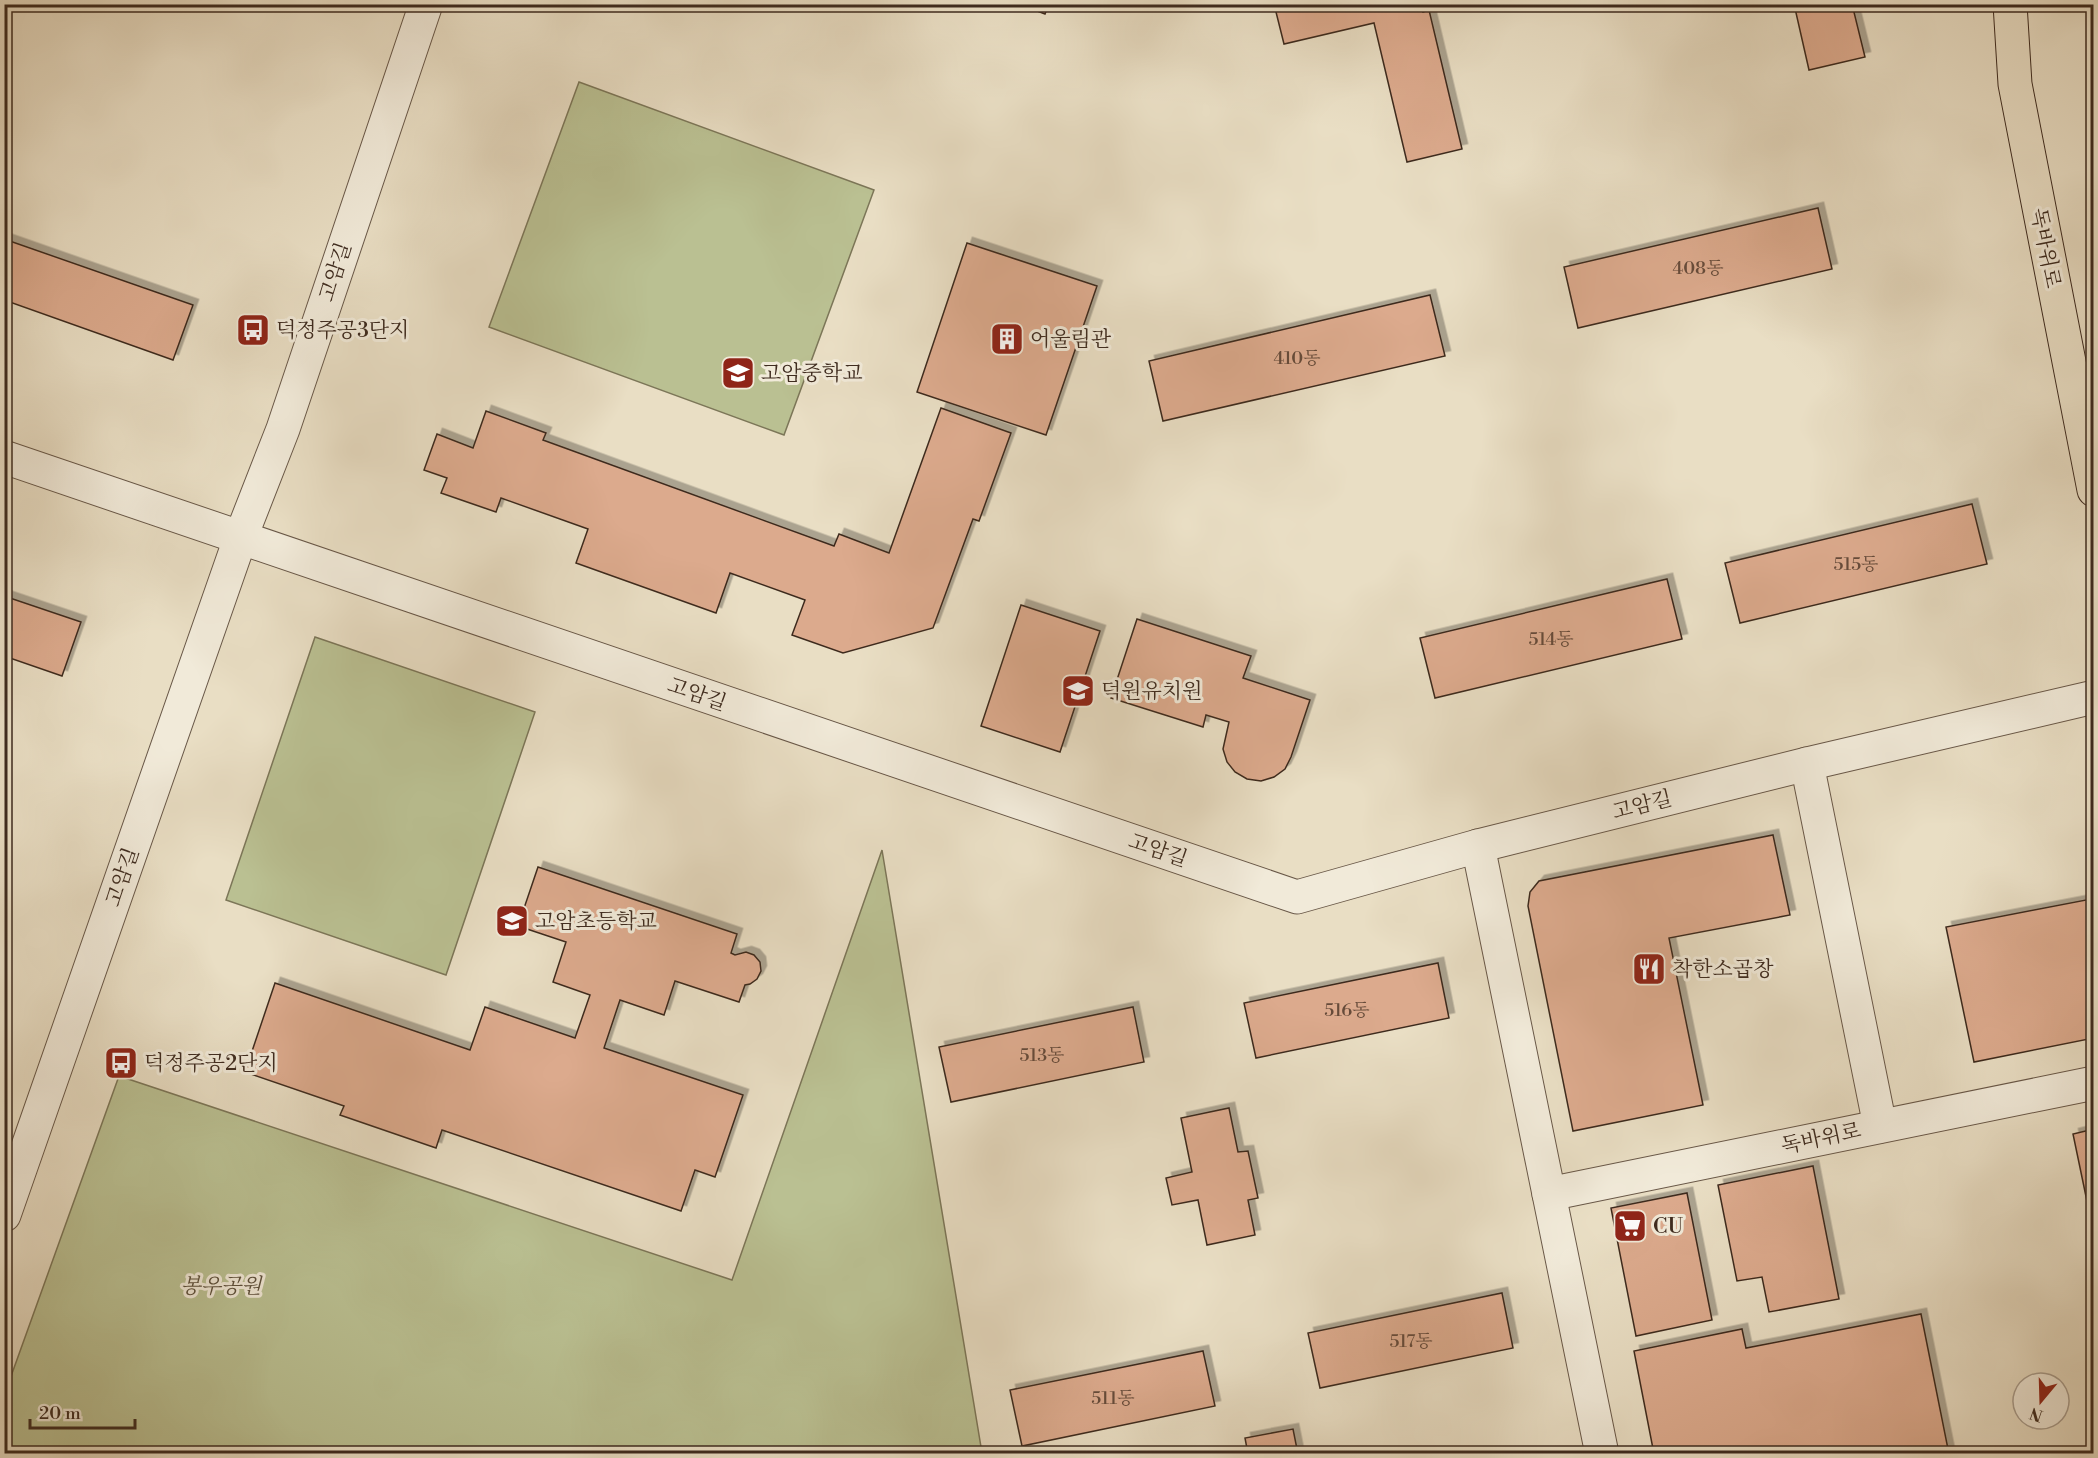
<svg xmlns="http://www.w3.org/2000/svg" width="2098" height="1458" viewBox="0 0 2098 1458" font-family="'Libre Bodoni','Noto Serif KR',serif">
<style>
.green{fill:#bac092;stroke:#7c7658;stroke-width:1.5}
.building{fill:#dcaa8d;stroke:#3e2b1f;stroke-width:1.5;filter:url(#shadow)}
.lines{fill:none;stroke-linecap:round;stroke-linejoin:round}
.minor-casing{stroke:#695848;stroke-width:35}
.major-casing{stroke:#3e2b1f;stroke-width:35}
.minor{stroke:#f1ead9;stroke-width:33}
.major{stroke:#e9dec4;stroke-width:33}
.labels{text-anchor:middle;stroke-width:6;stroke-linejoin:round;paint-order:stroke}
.number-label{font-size:18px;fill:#664b3a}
.street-label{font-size:21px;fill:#3e2b1f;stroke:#f1ead9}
.poi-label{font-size:21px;fill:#3e2b1f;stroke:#f1ead9;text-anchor:start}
.park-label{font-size:21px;font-style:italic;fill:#5d503c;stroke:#f1ead9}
</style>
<defs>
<filter id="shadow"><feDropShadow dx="5.5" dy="-5.5" stdDeviation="0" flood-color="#0004"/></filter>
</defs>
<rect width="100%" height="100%" fill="#e9dec4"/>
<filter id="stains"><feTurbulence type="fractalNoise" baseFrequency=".00333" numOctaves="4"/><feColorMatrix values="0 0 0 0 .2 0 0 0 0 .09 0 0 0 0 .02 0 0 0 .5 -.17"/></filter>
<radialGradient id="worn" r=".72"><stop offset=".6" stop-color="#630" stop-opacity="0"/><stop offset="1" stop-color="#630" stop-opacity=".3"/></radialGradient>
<g class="green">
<polygon points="579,82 874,190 784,435 489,327"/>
<polygon points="315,637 535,712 446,975 226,900"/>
<polygon points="882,850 982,1453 5,1453 5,1393 119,1076 732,1280"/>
</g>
<g class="building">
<polygon points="1019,4 1049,4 1045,14"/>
<polygon points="1274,4 1421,4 1423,12 1429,10 1462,149 1407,162 1374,23 1284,44"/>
<polygon points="1794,4 1852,4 1865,57 1809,70"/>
<polygon points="1818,208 1832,269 1578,328 1564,267"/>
<polygon points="4,239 193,305 173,360 4,300"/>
<polygon points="967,243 1097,286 1046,435 917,392"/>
<polygon points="1430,295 1445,356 1163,421 1149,361"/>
<polygon points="941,408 1011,433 979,521 973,519 933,628 843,653 792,635 805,600 730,573 716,613 576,563 588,529 501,498 496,512 441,493 447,478 424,470 437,434 473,448 486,411 546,433 543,440 834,546 839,534 889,553"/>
<polygon points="1972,504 1987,564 1740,623 1725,563"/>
<polygon points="1667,579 1682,639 1435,698 1420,638"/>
<polygon points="4,596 81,622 62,676 4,656"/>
<polygon points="1021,605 1100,631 1060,752 981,726"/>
<polygon points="1137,619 1251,656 1243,678 1310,700 1291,757 1285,769 1274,777 1261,781 1247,779 1235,772 1227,762 1223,749 1229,722 1206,715 1203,727 1111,698"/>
<polygon points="1773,835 1790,915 1669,938 1703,1105 1573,1131 1528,906 1530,892 1539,881"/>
<polygon points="538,867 737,934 731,953 735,955 746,952 754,955 760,962 761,971 757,979 750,984 745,985 739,1002 675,981 664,1015 620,1000 604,1048 743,1095 715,1177 695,1170 681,1211 442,1130 436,1148 340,1115 344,1106 245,1072 275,983 470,1050 485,1007 575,1038 590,995 553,982 566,942 518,926"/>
<polygon points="2091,899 2094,912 2094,1038 1974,1062 1946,927"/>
<polygon points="1438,963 1449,1018 1256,1058 1244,1003"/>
<polygon points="1133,1007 1144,1062 951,1102 939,1047"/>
<polygon points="1229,1108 1238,1152 1248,1151 1258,1198 1248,1200 1255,1235 1207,1245 1198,1200 1172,1205 1166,1178 1192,1172 1181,1118"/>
<polygon points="2094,1129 2094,1235 2073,1134"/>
<polygon points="1813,1166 1839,1299 1769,1312 1762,1277 1737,1281 1718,1185"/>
<polygon points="1687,1193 1712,1320 1636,1336 1611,1208"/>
<polygon points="1502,1293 1513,1348 1320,1388 1308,1333"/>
<polygon points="1921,1314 1949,1454 1654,1454 1634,1351 1742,1329 1746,1348"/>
<polygon points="1203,1351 1215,1406 1022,1446 1010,1390"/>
<polygon points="1293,1429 1298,1454 1248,1454 1245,1438"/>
</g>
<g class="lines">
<defs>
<g id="minor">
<polyline points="4,457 1297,897 1478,846 1807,764 2094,697"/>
<polyline points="1807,764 1880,1126"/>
<polyline points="1478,846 1602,1454"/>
<polyline points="1549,1194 2094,1083"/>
<polyline points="4,1215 240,539 283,429 426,4"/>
</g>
<polyline id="major" points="2010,4 2015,84 2094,490"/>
</defs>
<use href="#minor" class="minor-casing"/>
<use href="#major" class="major-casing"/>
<use href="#minor" class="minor"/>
<use href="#major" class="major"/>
</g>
<defs>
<symbol id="bus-square" viewBox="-11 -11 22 22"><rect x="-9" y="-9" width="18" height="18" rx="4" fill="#8f2418" stroke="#f1ead9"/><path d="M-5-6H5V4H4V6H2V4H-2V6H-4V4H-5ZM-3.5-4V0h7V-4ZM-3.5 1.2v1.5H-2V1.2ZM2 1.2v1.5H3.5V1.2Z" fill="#fff"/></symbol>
<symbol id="building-square" viewBox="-11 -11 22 22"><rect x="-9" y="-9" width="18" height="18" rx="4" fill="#8f2418" stroke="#f1ead9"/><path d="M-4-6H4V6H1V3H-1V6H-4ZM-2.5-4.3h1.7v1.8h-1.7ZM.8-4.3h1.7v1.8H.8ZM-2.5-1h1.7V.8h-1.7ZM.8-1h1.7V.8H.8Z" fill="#fff"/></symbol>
<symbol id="school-square" viewBox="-11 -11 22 22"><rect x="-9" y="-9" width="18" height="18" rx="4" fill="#8f2418" stroke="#f1ead9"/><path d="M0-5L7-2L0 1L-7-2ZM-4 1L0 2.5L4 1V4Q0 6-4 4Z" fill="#fff"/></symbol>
<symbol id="restaurant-square" viewBox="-11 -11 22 22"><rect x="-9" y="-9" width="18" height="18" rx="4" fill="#8f2418" stroke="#f1ead9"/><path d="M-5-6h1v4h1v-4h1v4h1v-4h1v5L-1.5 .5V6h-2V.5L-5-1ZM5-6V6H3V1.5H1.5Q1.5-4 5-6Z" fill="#fff"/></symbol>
<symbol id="supermarket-square" viewBox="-11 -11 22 22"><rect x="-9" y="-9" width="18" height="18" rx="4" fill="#8f2418" stroke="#f1ead9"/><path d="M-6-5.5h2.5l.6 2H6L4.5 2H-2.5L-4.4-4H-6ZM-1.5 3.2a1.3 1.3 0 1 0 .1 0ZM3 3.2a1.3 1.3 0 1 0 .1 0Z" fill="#fff"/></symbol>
</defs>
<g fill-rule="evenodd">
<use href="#bus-square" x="234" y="311" width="38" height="38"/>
<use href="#building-square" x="988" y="320" width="38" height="38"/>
<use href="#school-square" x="719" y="354" width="38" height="38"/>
<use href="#school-square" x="1059" y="672" width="38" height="38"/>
<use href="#school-square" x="493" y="902" width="38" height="38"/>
<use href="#restaurant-square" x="1630" y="950" width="38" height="38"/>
<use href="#bus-square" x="102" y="1044" width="38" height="38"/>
<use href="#supermarket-square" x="1611" y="1207" width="38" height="38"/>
</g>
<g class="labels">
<g class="number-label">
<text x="1698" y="274">408동</text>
<text x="1297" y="364">410동</text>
<text x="1856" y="570">515동</text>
<text x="1551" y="645">514동</text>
<text x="1347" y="1016">516동</text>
<text x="1042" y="1061">513동</text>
<text x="1411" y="1347">517동</text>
<text x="1113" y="1404">511동</text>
</g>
<g class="street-label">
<text transform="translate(2046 248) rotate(79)" y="7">독바위로</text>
<text transform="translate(335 272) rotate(-72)" y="7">고암길</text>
<text transform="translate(697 694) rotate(19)" y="7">고암길</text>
<text transform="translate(1642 805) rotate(-14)" y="7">고암길</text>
<text transform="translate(1158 850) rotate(19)" y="7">고암길</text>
<text transform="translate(122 877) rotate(-71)" y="7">고암길</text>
<text transform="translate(1821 1138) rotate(-12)" y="7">독바위로</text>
</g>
<g class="poi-label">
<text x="276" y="337">덕정주공3단지</text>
<text x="1030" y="346">어울림관</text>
<text x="761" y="380">고암중학교</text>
<text x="1101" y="698">덕원유치원</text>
<text x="535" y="928">고암초등학교</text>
<text x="1672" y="976">착한소곱창</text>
<text x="144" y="1070">덕정주공2단지</text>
<text x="1653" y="1233">CU</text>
</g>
<g class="park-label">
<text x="221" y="1293">봉우공원</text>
</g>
</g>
<rect width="2098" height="1458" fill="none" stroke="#e9dec4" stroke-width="24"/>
<rect x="6" y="6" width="2086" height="1446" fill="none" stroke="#3e2b1f" stroke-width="3"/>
<rect x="12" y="12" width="2074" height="1434" fill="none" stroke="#3e2b1f" stroke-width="1.5"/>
<g transform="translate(2041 1401) rotate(199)"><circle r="28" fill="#f1ead9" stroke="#a99e8f" stroke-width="1.5"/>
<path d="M0-4.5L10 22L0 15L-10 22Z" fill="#8f2418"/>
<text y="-9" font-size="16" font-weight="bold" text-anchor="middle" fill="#3e2b1f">N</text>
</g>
<path d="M30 1419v9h105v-9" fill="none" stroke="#3e2b1f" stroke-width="3"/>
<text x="39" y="1419" font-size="18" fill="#3e2b1f" stroke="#f1ead9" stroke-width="4.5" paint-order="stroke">20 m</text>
<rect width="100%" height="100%" filter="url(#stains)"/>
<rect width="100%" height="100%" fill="url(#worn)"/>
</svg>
